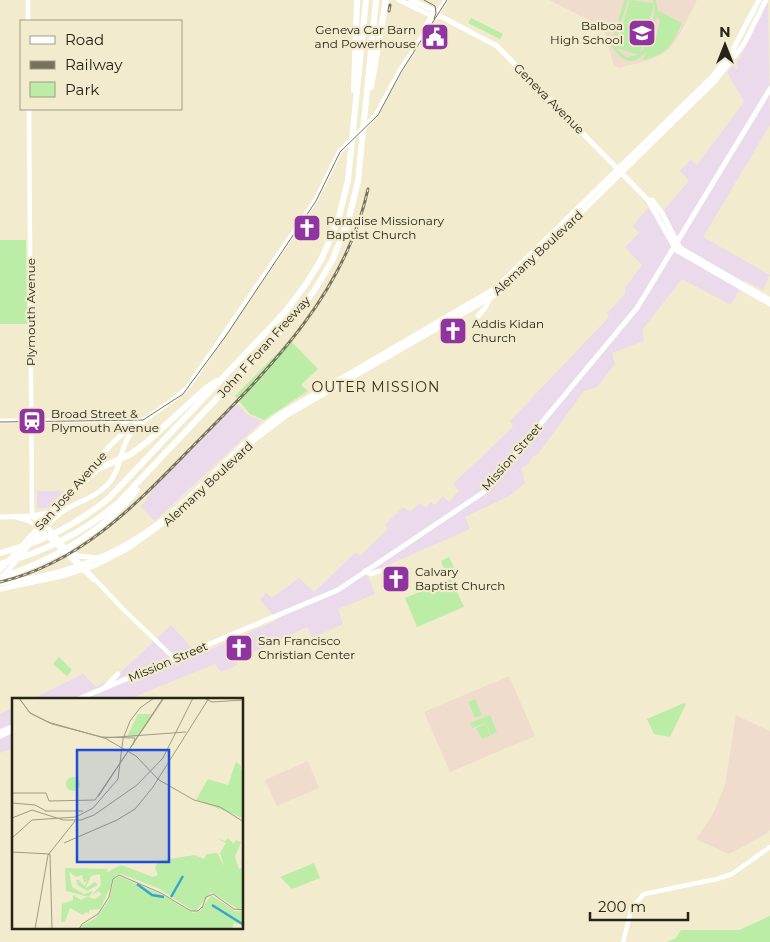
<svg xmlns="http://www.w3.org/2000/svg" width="770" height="942" viewBox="0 0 770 942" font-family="Montserrat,sans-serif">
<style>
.commercial{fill:#ebdaec}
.education{fill:#f0dccd}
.green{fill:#bbeda7;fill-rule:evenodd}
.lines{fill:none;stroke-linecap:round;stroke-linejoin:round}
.tertiary{stroke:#fff;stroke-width:4.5}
.secondary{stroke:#fff;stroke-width:5}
.primary{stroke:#fff;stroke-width:5}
.motorway{stroke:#fff;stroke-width:6}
.tram{stroke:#77725f;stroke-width:1}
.rail-casing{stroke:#77725f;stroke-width:3}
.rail{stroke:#f2ebcd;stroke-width:1;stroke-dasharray:4;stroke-linecap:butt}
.labels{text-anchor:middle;stroke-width:4.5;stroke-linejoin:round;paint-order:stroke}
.poi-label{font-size:12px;fill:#262318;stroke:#f2ebcd;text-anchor:start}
.street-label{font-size:12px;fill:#262318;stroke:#f2ebcd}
.neighbourhood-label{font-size:14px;letter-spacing:1px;fill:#38321a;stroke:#f2ebcd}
.inset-river{fill:none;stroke:#37a5cc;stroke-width:2.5}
.inset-road{fill:none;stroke:#a09b85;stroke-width:1}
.view{fill:#1d4ed8;fill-opacity:0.15;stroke:#1d4ed8;stroke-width:2.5}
.inset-edge{fill:none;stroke:#262318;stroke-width:2.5}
</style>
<rect width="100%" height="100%" fill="#f2ebcd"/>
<g class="commercial">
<polygon points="768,0 770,125 703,237 770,275 763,290 745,280 731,305 682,279 642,330 644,341 612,353 615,364 597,387 584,391 538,454 532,457 529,464 521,468 525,483 509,496 465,517 470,529 379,569 368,577 375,594 338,609 343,624 312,638 307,627 236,660 238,665 221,672 215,664 129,699 30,700 83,674 96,687 120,673 171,625 198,655 277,620 260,600 266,593 272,598 299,578 314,592 356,552 360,556 388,529 385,525 403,507 410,512 420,503 426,508 431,502 435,505 443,496 449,502 459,491 453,484 513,427 510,421 609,317 607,313 625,294 625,288 642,265 625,247 639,233 633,226 648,208 657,218 689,181 680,171 690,160 697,165 744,102 727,72 738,61"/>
<polygon points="237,404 248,415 262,421 155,521 141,507 154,488"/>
<polygon points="37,491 64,491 48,508 37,508"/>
<polygon points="14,707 14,748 0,753 0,714"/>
</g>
<g class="education">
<polygon points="549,0 697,0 681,32 670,48 661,55 649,60 619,68 614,66 603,27"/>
<polygon points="509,676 535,736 450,772 424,712"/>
<polygon points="736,715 770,731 770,830 764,835 729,854 696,839 713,814 725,785"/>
<polygon points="308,761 319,788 277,806 265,780"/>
</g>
<g class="green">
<path d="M624,0H628L616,39V47L630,0L654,3L653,0H656L658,13L659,11L682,23C672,43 669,54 643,60L646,51C632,70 621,59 611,46ZM654,4C657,12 646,47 640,54ZM657,16L660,21L655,41L652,40L647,48ZM616,48L639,55L626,57Z"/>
<polygon points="471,18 503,34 500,39 468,23"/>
<polygon points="0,240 26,240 27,324 0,324"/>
<polygon points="290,340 318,369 301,385 308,391 264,420 250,414 235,396"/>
<polygon points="449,557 456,572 447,576 441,561"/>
<polygon points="451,579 464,607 417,627 405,598"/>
<polygon points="59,657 72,670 67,676 53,664"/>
<polygon points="475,699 482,715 475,718 468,702"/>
<polygon points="684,703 686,704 670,737 654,734 647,719"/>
<polygon points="490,715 497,732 491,735 486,723 472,728 470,723"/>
<polygon points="486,724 490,736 482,739 476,728"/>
<polygon points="314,863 320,878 292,889 280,877"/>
<polygon points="770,916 770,942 667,942 676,938 681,930 739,930"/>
</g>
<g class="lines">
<g class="tertiary">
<polyline points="28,0 28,21"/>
<polyline points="29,109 32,516"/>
<polyline points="0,421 138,420"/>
<polyline points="15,517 29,521 38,527 94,580"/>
<polyline points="70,553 123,609 175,659"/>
<polyline points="623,942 632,907 644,894 717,879 732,874 770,847"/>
</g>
<g class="secondary">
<polyline points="424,28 435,12"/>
<polyline points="118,420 126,423 126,430"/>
<path d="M78,483C98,460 119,430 147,418"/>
<polyline points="0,517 32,516 47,527 67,550"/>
<polyline points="365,571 371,574 379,571"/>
<path d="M3,576C21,556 38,531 59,514C75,502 94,499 108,484C122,469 119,448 131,433C148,413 174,404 190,384L315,201L340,151L376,115L399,72L446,0"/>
<polyline points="104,688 118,674"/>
<polyline points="76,700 338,590 484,492 637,308 770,89"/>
<polyline points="0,732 14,726"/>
<polyline points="0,736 14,730"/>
</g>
<g class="primary">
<polyline points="399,0 430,15 442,17 497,46 648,200 676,250 770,304"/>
<polyline points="411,0 433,10 437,15"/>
<polyline points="648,200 652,200 662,213 680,248 770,300"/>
<polyline points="478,316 485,308 489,300"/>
<polyline points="32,516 52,512"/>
<polyline points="70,552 78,556 99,558"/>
<polyline points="0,570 68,495"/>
<path d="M0,583C72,574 127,553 182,504C214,475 242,442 277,416L496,288L711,78L730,55L759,0"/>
<polyline points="0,589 62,576 96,565 129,548 185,507 253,441 287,415 500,292 715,81 744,44 766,0"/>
</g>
<g class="motorway">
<polyline points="371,87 386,0"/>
<polyline points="354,90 357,0"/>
<polyline points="68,495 98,469 131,454 147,442 206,388 217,381"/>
<path d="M0,553C40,543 78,524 110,497L285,312L306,284L321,260L338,221L348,180L366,0"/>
<path d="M0,564C44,552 83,533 118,503L292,319L314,291L332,261L348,222L358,181L376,0"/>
<path d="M2,577C54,560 101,533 137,490"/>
</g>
<g class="tram">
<polyline points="424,0 435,6 436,13 434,19"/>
<polyline points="0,422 143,420 183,394 225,337 316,201 340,152 378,115 401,72 447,0"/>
</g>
<defs>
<g id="rail">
<polyline points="389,11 390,5"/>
<path d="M0,582C84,562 139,501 197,442C270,368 345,294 368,189"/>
</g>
</defs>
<use href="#rail" class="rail-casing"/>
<use href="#rail" class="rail"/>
</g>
<defs>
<symbol id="school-square" viewBox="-11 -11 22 22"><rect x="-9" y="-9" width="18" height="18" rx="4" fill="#9035a0" stroke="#f2ebcd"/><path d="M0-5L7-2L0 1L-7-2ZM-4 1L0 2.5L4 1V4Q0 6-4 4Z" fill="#fff"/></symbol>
<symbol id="civic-square" viewBox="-11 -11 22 22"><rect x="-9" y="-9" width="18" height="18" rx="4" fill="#9035a0" stroke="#f2ebcd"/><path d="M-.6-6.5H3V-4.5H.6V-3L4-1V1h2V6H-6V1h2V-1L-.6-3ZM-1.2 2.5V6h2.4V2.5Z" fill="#fff"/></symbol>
<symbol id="church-square" viewBox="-11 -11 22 22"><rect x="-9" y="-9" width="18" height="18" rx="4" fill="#9035a0" stroke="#f2ebcd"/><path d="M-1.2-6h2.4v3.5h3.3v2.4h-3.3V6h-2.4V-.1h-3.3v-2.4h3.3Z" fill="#fff"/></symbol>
<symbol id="station-square" viewBox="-11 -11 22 22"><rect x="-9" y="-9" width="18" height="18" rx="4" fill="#9035a0" stroke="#f2ebcd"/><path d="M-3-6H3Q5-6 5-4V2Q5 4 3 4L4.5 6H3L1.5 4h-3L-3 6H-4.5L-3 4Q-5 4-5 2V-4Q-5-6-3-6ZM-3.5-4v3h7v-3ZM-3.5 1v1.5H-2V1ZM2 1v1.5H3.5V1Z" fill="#fff"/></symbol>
</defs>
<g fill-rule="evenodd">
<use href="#school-square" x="626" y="17" width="32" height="32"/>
<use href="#civic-square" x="419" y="21" width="32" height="32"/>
<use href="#church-square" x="291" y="212" width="32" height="32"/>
<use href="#church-square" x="437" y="315" width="32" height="32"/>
<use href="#station-square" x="16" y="405" width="32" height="32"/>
<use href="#church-square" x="380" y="563" width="32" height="32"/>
<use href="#church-square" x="223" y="632" width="32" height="32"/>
</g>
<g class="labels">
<g class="poi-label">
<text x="623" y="30" text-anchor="end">Balboa<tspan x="623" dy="14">High School</tspan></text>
<text x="416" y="34" text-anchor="end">Geneva Car Barn<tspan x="416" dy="14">and Powerhouse</tspan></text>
<text x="326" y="225">Paradise Missionary<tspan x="326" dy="14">Baptist Church</tspan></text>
<text x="472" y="328">Addis Kidan<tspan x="472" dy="14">Church</tspan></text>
<text x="51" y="418">Broad Street &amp;<tspan x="51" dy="14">Plymouth Avenue</tspan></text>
<text x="415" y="576">Calvary<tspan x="415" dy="14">Baptist Church</tspan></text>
<text x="258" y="645">San Francisco<tspan x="258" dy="14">Christian Center</tspan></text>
</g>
<g class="street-label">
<text transform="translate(549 99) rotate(45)" y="4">Geneva Avenue</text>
<text transform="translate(538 253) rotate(-43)" y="4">Alemany Boulevard</text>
<text transform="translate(31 312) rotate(-90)" y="4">Plymouth Avenue</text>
<text transform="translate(264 347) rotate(-48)" y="4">John F Foran Freeway</text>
<text transform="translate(512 457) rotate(-49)" y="4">Mission Street</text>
<text transform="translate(208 484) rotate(-43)" y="4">Alemany Boulevard</text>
<text transform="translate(71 491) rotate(-48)" y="4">San Jose Avenue</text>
<text transform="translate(168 662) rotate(-23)" y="4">Mission Street</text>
</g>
<g class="neighbourhood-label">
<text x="376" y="392">OUTER MISSION</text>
</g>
</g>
<g transform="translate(12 698)">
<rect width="231" height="231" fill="#f2ebcd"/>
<path d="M126,16H142L126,39H115ZM224,64L229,68V72L232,71L231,120L184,102L196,81L216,87ZM54 86a7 7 0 1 1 14 0a7 7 0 1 1-14 0ZM216,140L222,146L224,142L229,144L223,159L227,171L231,169L228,162L231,166V210L226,211L199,194L183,214L146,190L109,176L104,177L88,211L77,212V216L74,214L71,217L58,210L53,224H49L50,206L61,202V197L69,202L74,199L83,201L90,196L86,193L79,198L89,187L88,176L79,178L73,191L83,184L86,187L75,193L61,184L66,186L64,182H67L73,188L75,183L72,185L70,177L64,179L57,173L60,189L72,196L81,193L77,199L54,193L53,170L96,171L94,175L109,167L141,179L146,177L143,170L146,163L182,157L192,161L195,156L205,155L212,168L208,155L214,145L206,141L213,143ZM106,178L149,196L181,215L188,213L199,197L223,213H231V227L222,225L220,231H71L69,228L84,220L97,202L102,182Z" fill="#bbeda7"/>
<path class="inset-river" d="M125,186L140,197L152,199M159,199L171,178M200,207L232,227"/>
<path class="inset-road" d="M7,0L18,15L38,25M7,0L18,15L40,26L90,39L123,40L121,47M192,0L200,4L232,2M36,24L92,40L174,34M91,39L124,58L147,82L182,102L208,109L232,124M0,95H34L37,103L83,102L152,0M86,99L151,0M0,105L23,107L34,113M33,113H71M0,120L20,112L51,122H69L82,117L125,87L151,60L181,0M0,140L20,122L64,119L81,110L106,81L111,41L118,23L128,10L142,0M52,145L105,122L123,111L141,89L197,0M0,154L38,156L40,231M190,210L194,199L201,196L222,211L232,212M23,231L36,157L63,123M67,231L70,226L86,216L97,199L101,181L107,177L149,195L179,213H186L191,208"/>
<path class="view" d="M65,52H157V164H65Z"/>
<rect width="231" height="231" class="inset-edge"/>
</g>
<rect x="20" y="20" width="162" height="90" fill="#f2ebcd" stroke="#a09b85"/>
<rect x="30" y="36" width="25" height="8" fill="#ffffff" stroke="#a09b85"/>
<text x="65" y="45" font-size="15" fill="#262318">Road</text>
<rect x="30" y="61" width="25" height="8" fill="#77725f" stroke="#a09b85"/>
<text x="65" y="70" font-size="15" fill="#262318">Railway</text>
<rect x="30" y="82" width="25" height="15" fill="#bbeda7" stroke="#a09b85"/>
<text x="65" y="95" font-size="15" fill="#262318">Park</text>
<g transform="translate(725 45)" stroke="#f2ebcd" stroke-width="4" paint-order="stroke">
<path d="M0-4L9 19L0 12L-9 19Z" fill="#262318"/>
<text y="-8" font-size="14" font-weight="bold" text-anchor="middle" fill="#262318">N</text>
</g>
<path d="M590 912v8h98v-8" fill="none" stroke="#262318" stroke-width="2.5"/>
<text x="598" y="912" font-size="15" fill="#262318" stroke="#f2ebcd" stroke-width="4" paint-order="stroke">200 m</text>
</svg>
